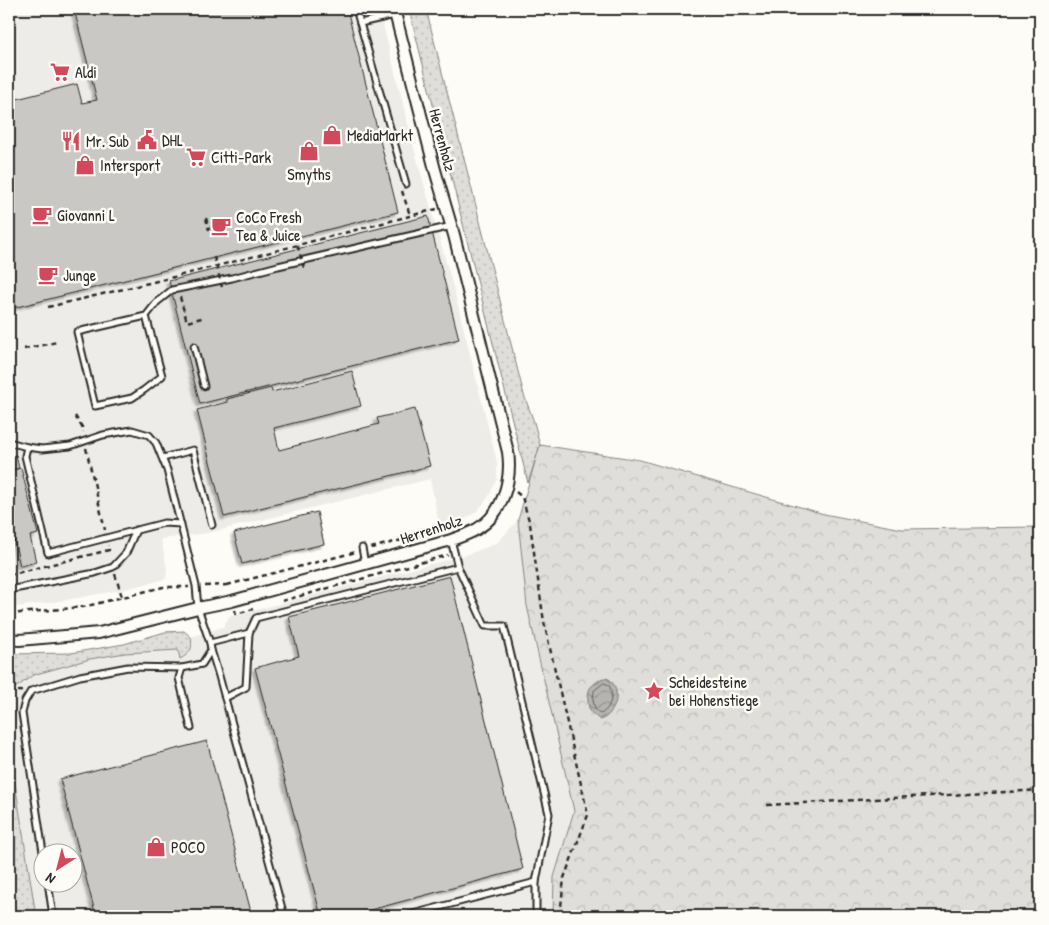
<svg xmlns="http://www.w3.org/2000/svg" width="1049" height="925" viewBox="0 0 1049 925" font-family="'Patrick Hand',sans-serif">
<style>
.built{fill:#edece8;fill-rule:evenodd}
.green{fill:url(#green-dots);stroke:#858482}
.forest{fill:url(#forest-crowns);stroke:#858482}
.water{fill:url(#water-waves);stroke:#7e7d7b}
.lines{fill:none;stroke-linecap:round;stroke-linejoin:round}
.shore{stroke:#626261;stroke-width:1}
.building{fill:#c9c8c4;stroke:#2b2b2b;filter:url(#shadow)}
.service-casing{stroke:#2b2b2b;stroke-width:9}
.minor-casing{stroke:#2b2b2b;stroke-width:14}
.path{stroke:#2b2b2b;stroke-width:2.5;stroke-dasharray:5 4;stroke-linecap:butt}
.service{stroke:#fdfcf7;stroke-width:5}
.minor{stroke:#fdfcf7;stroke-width:10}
.path-bridge{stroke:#2b2b2b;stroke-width:2.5;stroke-dasharray:5 4;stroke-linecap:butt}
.labels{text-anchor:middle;stroke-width:5;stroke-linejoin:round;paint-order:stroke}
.poi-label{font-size:16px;fill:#2b2b2b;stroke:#fdfcf7;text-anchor:start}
.street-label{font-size:16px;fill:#2b2b2b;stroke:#fdfcf7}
</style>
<defs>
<pattern id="green-dots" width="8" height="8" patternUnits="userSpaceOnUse" patternTransform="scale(1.25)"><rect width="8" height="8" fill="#dfdeda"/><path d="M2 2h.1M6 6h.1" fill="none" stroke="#c0bfbb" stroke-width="1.8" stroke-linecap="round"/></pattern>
<pattern id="forest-crowns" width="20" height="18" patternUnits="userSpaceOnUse" patternTransform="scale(1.25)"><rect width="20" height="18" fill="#dfdeda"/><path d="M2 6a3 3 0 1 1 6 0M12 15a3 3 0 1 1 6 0" fill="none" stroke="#c0bfbb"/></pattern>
<pattern id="water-waves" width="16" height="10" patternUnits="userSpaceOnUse" patternTransform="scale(1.25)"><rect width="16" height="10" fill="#b5b4b1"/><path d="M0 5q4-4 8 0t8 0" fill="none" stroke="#939390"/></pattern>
<filter id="shadow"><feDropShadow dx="-3" dy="3" stdDeviation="1" flood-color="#0004"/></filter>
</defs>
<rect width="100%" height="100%" fill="#fdfcf7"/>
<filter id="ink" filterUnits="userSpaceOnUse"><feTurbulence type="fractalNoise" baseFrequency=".02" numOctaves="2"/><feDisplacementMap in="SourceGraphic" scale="10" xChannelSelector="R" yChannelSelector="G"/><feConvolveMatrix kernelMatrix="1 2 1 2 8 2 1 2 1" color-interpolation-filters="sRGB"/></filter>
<g filter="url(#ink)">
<g class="built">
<polygon points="9,9 379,9 415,152 454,290 497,462 497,479 488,498 476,512 462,521 440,529 430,479 208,533 161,539 167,569 166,579 121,590 60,601 9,608"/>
<path d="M518,520L527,606L574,811L554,877L553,916H36L9,745V691L21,684L33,675L90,659L125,653L178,650L180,659L188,655L193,645L191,637L223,627L229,617L469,554L497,543ZM42,852H72V882H42Z"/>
</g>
<g class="green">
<polygon points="409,9 426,9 524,395 534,422 540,445 528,483"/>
<path d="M184,631L191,637C193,649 191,653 180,659L178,650L125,653L90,659L33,675L21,684L9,691V654L71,653L124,644L165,632Z"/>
<polygon points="9,745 36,916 9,916"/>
</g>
<polygon class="forest" points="540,445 640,460 824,514 902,529 1040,527 1040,916 553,916 554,877 574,811 527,606 518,520"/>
<path class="water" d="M603,678L609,679C622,690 617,714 600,720C598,718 593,715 591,712C587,707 587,694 590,688C593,684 599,680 603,678Z"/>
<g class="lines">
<path class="shore" d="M604,683L609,685C614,695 611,708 601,714L595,709L593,700L594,691Z"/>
</g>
<g class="building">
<polygon points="74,9 347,9 398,212 9,309 9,101 77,84 82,103 97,100"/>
<polygon points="428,216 459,339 200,404 169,281"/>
<polygon points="352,371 361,406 274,428 279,450 379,424 377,418 415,409 430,466 224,517 197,410 227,402 227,399 271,388 272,392"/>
<polygon points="16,455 19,468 9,471 9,457"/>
<polygon points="21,468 38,534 30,536 36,562 20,566 14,539 9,540 9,471"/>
<polygon points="317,512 324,544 242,564 234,533"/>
<polygon points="450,576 523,869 348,916 321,916 255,668 299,656 289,617"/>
<polygon points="207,741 252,916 96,916 60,779"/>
</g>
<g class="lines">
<defs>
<g id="service">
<polyline points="356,9 406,184"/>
<polyline points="360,23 395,15"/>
<polyline points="146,316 162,376 144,390 132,398 95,406 77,332 146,316 157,302 172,290 232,278 278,266 452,226"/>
<polyline points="194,346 204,386"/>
<polyline points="9,442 27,447 42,449 70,446 103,435 132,430 149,435 156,443 167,470 196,586 198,608 210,643 211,650 219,676 284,916"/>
<polyline points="27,447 25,456 26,460 48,553 164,523 181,524"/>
<polyline points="163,458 193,450 212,525"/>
<polyline points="362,548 365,564"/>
<polyline points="9,590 95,573 113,567 126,553 136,530"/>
<polyline points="210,643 249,633"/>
<polyline points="182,668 179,678 191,728"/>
<polyline points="225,698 246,687 249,633 256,618 458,567 451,540"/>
<polyline points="43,852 22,713 25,701 31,691 80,676 128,667 182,668 202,664 211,650"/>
<polyline points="48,882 53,916"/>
<polyline points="536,882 536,916"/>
<polyline points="405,916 536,882 549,814 504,626 485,626 458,567"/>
</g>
<path id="minor" d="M9,639L19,640L99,633L198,608L232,601L451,540C460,537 469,534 477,529C503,514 512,480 508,452L454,235L435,170L394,9"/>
</defs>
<use href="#service" class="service-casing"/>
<use href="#minor" class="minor-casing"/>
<g class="path">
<polyline points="402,191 410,215"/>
<polyline points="206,218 209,230"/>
<polyline points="180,297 187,322 205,317"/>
<polyline points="48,307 174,277 437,209"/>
<polyline points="24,349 57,342"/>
<polyline points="75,416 82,427 83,432"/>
<polyline points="86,448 105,530"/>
<polyline points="516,492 522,497 530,524 544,622 588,815 564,878 560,916"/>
<polyline points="371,548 425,534 429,535"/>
<polyline points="115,574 122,597"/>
<polyline points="9,575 109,550 108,545"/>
<polyline points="227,585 356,552"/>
<polyline points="205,586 227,585 228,590"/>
<polyline points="282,601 448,555"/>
<polyline points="235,610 236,614 253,609"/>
<polyline points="9,614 83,607 163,587 189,587"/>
<polyline points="9,692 22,691"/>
<polyline points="767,805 1040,790"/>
</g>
<use href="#service" class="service"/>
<use href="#minor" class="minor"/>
<g class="path-bridge">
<polyline points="295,237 304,268"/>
<polyline points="214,257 222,287"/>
</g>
</g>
</g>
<defs>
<symbol id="supermarket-bare" viewBox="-9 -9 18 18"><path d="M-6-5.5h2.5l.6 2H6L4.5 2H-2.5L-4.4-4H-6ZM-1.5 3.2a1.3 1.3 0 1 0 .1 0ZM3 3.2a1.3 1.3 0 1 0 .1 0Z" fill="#d1495b" stroke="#fdfcf7" stroke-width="2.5" paint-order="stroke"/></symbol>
<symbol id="shop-bare" viewBox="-9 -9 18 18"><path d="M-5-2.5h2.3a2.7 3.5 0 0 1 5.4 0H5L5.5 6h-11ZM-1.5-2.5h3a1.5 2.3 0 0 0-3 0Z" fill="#d1495b" stroke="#fdfcf7" stroke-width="2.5" paint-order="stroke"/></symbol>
<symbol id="civic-bare" viewBox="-9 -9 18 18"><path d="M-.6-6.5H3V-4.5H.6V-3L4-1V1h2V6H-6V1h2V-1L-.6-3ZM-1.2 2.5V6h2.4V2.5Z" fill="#d1495b" stroke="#fdfcf7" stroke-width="2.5" paint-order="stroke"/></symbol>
<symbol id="restaurant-bare" viewBox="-9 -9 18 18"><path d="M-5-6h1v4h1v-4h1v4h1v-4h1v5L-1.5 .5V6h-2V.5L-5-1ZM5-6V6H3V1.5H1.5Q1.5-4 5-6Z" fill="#d1495b" stroke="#fdfcf7" stroke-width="2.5" paint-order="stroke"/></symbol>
<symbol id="cafe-bare" viewBox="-9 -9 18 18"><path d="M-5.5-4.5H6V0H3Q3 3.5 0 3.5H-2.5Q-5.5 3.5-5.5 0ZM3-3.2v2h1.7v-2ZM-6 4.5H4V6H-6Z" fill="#d1495b" stroke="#fdfcf7" stroke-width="2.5" paint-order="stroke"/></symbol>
<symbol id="sight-bare" viewBox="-9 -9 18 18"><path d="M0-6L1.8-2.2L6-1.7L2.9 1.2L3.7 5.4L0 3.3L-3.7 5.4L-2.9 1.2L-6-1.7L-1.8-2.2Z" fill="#d1495b" stroke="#fdfcf7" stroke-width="2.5" paint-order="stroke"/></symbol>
</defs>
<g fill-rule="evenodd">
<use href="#supermarket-bare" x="46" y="58" width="28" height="28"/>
<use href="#shop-bare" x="318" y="121" width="28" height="28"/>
<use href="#civic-bare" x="133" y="126" width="28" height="28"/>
<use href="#restaurant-bare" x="57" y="127" width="28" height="28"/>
<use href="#shop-bare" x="295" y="137" width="28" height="28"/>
<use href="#supermarket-bare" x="182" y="143" width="28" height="28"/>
<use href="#shop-bare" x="71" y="151" width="28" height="28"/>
<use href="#cafe-bare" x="28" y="201" width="28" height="28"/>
<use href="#cafe-bare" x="207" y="212" width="28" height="28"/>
<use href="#cafe-bare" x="34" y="261" width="28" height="28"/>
<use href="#sight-bare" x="640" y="677" width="28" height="28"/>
<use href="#shop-bare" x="142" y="833" width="28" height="28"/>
</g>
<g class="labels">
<g class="poi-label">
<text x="75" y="78">Aldi</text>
<text x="347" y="141">MediaMarkt</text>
<text x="162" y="146">DHL</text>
<text x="86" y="147">Mr. Sub</text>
<text x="211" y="163">Citti-Park</text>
<text x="100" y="171">Intersport</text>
<text x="309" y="180" text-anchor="middle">Smyths</text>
<text x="57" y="221">Giovanni L</text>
<text x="236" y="223">CoCo Fresh<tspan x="236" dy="18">Tea &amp; Juice</tspan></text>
<text x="63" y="281">Junge</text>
<text x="669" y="688">Scheidesteine<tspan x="669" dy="18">bei Hohenstiege</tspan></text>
<text x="171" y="853">POCO</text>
</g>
<g class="street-label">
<text transform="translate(443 140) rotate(75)" y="6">Herrenholz</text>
<text transform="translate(431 529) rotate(-18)" y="6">Herrenholz</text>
</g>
</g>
<rect width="1049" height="925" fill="none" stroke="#fdfcf7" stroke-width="30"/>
<rect x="15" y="15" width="1019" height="895" fill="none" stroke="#2b2b2b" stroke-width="2" filter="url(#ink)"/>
<g transform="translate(58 868) rotate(216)"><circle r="24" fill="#fdfcf7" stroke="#a9a8a5"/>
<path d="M0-4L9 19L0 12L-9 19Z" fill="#d1495b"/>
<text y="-8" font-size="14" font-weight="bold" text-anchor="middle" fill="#2b2b2b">N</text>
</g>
</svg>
